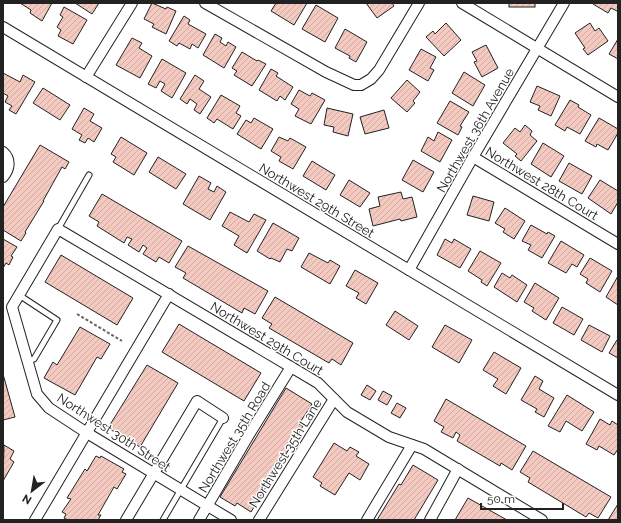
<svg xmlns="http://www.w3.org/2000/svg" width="621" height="523" viewBox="0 0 621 523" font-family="Raleway,sans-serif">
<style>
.building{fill:url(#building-hatch);stroke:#222}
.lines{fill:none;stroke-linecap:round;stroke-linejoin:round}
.lane-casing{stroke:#222;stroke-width:7}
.street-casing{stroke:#222;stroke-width:12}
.path{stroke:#646464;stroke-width:2;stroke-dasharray:3 2;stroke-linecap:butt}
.lane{stroke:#fff;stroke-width:5}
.street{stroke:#fff;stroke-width:10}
.labels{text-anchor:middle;stroke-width:3;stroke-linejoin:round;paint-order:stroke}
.street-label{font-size:13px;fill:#222;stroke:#fff}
</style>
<defs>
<pattern id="building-hatch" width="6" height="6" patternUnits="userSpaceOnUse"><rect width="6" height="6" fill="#f3c9c0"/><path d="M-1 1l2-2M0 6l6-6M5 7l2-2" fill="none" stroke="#d0aca5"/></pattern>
</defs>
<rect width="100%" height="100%" fill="#fff"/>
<g class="building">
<polygon points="20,3 52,3 42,21 30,13 31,10"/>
<polygon points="75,3 99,3 92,14"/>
<polygon points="152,3 166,9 167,7 176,11 166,34 152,27 154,24 144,19"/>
<polygon points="276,3 307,3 294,25 271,11"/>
<polygon points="366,3 392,3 394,6 377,18"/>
<rect x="509" y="3" width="26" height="4"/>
<polygon points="594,3 618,3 618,10 617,11 611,8 608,13 593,4"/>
<polygon points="316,5 338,18 325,42 302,29"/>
<polygon points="64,7 87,20 73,44 58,36 61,30 57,27 63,17 60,15"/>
<polygon points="184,16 190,20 188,24 206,34 198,48 192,44 190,49 179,43 177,46 169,41"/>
<polygon points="446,23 461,40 444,56 426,37 433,31 435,34"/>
<polygon points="590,23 595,31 599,28 608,41 588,55 583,49 585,48 575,33"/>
<polygon points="345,29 367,42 356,62 349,58 350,56 335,48"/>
<polygon points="215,34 222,38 220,42 226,46 228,42 236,47 224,68 203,55"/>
<polygon points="132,38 142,43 139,48 152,56 140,78 116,65"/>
<polygon points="618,39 618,59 609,54"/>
<polygon points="486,45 498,68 482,77 474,62 477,61 472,52"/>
<polygon points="421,49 436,57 430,68 434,70 428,81 409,70"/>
<polygon points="242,52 257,61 258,60 266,64 252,86 234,75 237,71 232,68"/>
<polygon points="162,59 186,73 172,98 161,91 165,84 160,81 156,88 148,84"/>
<polygon points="271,69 278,73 276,76 293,87 285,100 280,96 277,101 259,90"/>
<polygon points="464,72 485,85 473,106 452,93"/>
<polygon points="3,73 20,82 23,75 35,82 16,114 9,110 12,106 5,102 8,96 3,93"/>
<polygon points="195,75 204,81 199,89 211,97 200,114 194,110 197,104 190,99 187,104 180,99"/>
<polygon points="407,80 420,92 413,101 415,103 407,112 391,98"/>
<polygon points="537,86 560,96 551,116 538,110 540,106 530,102"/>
<polygon points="43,88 70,105 60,120 33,103"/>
<polygon points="299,90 310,96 312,93 325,100 311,124 295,116 299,109 291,104"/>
<polygon points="221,95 240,106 236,113 241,116 233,129 217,119 214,123 207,118"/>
<polygon points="570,100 579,105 578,107 591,115 580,134 567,127 565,131 555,125"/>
<polygon points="450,101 469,112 460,126 462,127 458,135 437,123"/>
<polygon points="84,108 94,114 90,121 102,128 94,142 88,138 85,143 79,140 82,135 72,129"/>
<polygon points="327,108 353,114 348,136 333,132 334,127 324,125"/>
<polygon points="384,110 389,128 365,134 360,117"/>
<polygon points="254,118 273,129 261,149 237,134 246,120 251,123"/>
<polygon points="599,118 618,129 618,133 608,150 597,144 596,147 585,141"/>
<polygon points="525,125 532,131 530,135 537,141 521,161 515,156 517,154 503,143 515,128 520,132"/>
<polygon points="438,132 452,140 440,162 421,151 428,137 434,141"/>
<polygon points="121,137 147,153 134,175 113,162 116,157 111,154"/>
<polygon points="279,137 288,141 290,138 306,147 293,169 279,161 281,157 271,151"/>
<polygon points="543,143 564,156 551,177 531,164"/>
<polygon points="40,145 69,162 65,169 62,167 43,201 44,201 25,232 26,233 21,241 3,230 3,207"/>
<polygon points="158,157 186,174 176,189 149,172"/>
<polygon points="413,160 434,172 423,192 402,180"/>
<polygon points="312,161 335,175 326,190 303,176"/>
<polygon points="569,163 592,176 582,194 559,181"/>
<polygon points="199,176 211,183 208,189 214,192 217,186 226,192 210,220 183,204"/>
<polygon points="349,180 370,193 360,207 340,195"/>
<polygon points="600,180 618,191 618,202 611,214 588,198"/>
<polygon points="401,192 403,199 412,197 417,217 401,221 400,219 373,226 369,209 380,206 378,197"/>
<polygon points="102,194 182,241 169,263 159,257 156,262 143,254 147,248 143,245 139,252 128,245 132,239 127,237 124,243 97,226 99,222 89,216"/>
<polygon points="473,196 494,202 489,221 467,215"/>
<polygon points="505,208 525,221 514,239 503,232 505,229 495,223"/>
<polygon points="230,212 249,222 254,214 266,220 247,253 234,245 239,236 222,226"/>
<polygon points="273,223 299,238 292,251 287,249 280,262 271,258 270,259 257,251"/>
<polygon points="531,225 547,234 548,232 555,236 542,258 528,250 531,245 522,241"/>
<polygon points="3,239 17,247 11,256 13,257 9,265 6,263 3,268"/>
<polygon points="445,239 452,243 454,239 471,249 460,268 437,255"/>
<polygon points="561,241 584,255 577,267 572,264 566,273 548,263"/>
<polygon points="188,246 268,291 255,314 244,308 242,313 183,278 186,273 175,267"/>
<polygon points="480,251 501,263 487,286 481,282 482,280 468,271"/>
<polygon points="309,253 328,263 330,260 340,266 330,284 301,267"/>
<polygon points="61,255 133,298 117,325 45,282"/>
<polygon points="590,258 612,271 600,292 586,283 588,279 580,274"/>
<polygon points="355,270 378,283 366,304 356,298 359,293 346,286"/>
<polygon points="502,273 510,278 512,275 527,285 517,302 494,287"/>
<polygon points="618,276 618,305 606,297"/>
<polygon points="535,283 559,298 546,320 532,311 534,308 524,302"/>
<polygon points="275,297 353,343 341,365 332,359 329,363 269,328 272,324 262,318"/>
<polygon points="562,307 583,319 574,335 553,323"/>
<polygon points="395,311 418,326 409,340 386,325"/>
<polygon points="179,324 261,373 244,401 162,352"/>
<polygon points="445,325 472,340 459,363 432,347"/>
<polygon points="589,325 610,336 602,352 581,340"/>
<polygon points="80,327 110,344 101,359 97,357 75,395 44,378 53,362 57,365"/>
<polygon points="617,340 618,340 618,358 609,353"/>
<polygon points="494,352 521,368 506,394 493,386 498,379 483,370"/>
<polygon points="147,365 178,383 140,447 108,428"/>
<polygon points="3,374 15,417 3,420"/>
<polygon points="535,376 543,381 539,389 554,398 544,417 535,412 537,409 521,400"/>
<polygon points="367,385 376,391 370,400 361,395"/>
<polygon points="286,388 312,404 299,424 303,426 251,512 237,503 235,506 220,497"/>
<polygon points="383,391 392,396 387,405 378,400"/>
<polygon points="567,395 594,412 582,431 566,421 560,432 548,426"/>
<polygon points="446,399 526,446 512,470 501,463 500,466 457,441 460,435 456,432 453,438 441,432 444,427 434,421"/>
<polygon points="397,403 406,408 400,418 391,413"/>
<polygon points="600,419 610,425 612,421 618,425 618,449 614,455 599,446 597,450 586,444"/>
<polygon points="334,443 347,451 350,447 359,452 356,456 369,464 360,480 349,473 335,495 320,486 322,483 313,477"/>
<polygon points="4,445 14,451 10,459 14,462 3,481"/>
<polygon points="533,451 611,497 598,518 589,513 586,517 528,482 530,478 520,472"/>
<polygon points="96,456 100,458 101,456 124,469 122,472 126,474 117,489 114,487 98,515 101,515 98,520 68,520 64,518 66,514 62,512 71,499 67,498 85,469 87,471"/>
<polygon points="413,465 438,480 414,520 377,520 399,484 401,485"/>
<polygon points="468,498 507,520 455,520"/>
<polygon points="618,504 618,520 608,520"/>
</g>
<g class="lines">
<defs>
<g id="lane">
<polyline points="58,229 89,175"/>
<polyline points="19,295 57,320 34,359 28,361"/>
<polyline points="163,520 223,418"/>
</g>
<g id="street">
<polyline points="205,3 326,72 354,85 361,85 371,79 379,70 419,3"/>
<polyline points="462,3 618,97"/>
<polyline points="3,27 618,395"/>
<polyline points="86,77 132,3"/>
<path d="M3,152C11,159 10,169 3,177"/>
<polyline points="473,157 618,244"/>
<polyline points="409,270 473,157 564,3"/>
<polyline points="35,520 169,294"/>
<polyline points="126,520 197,401 223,418"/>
<polyline points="199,520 250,433 291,367"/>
<polyline points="231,520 87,433 49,408 37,394 12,307 58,229 318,383 347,412 389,437 424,449 542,520"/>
<polyline points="259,520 334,399"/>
<polyline points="367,520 412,445"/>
<polyline points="430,520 458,469"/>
</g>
</defs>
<use href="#lane" class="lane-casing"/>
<use href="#street" class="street-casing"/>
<polyline class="path" points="77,314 122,341"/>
<use href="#lane" class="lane"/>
<use href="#street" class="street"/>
</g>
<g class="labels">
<g class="street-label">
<text transform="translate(475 130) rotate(-60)" y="5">Northwest 36th Avenue</text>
<text transform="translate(542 183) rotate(31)" y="5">Northwest 28th Court</text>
<text transform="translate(317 200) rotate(31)" y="5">Northwest 29th Street</text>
<text transform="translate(267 338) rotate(31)" y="5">Northwest 29th Court</text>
<text transform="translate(114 432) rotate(33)" y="5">Northwest 30th Street</text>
<text transform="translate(234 437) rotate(-59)" y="5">Northwest 35th Road</text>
<text transform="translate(285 453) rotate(-58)" y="5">Northwest 35th Lane</text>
</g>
</g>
<rect width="621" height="523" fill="none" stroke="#222222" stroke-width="8"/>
<g transform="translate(32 491) rotate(211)" stroke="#ffffff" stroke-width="3" paint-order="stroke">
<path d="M0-3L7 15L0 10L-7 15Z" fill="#222222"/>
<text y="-6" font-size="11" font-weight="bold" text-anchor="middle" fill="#222222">N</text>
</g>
<path d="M481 503v6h82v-6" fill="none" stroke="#222222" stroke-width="2"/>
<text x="487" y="503" font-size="12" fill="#222222" stroke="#ffffff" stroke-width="3" paint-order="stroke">50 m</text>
</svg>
